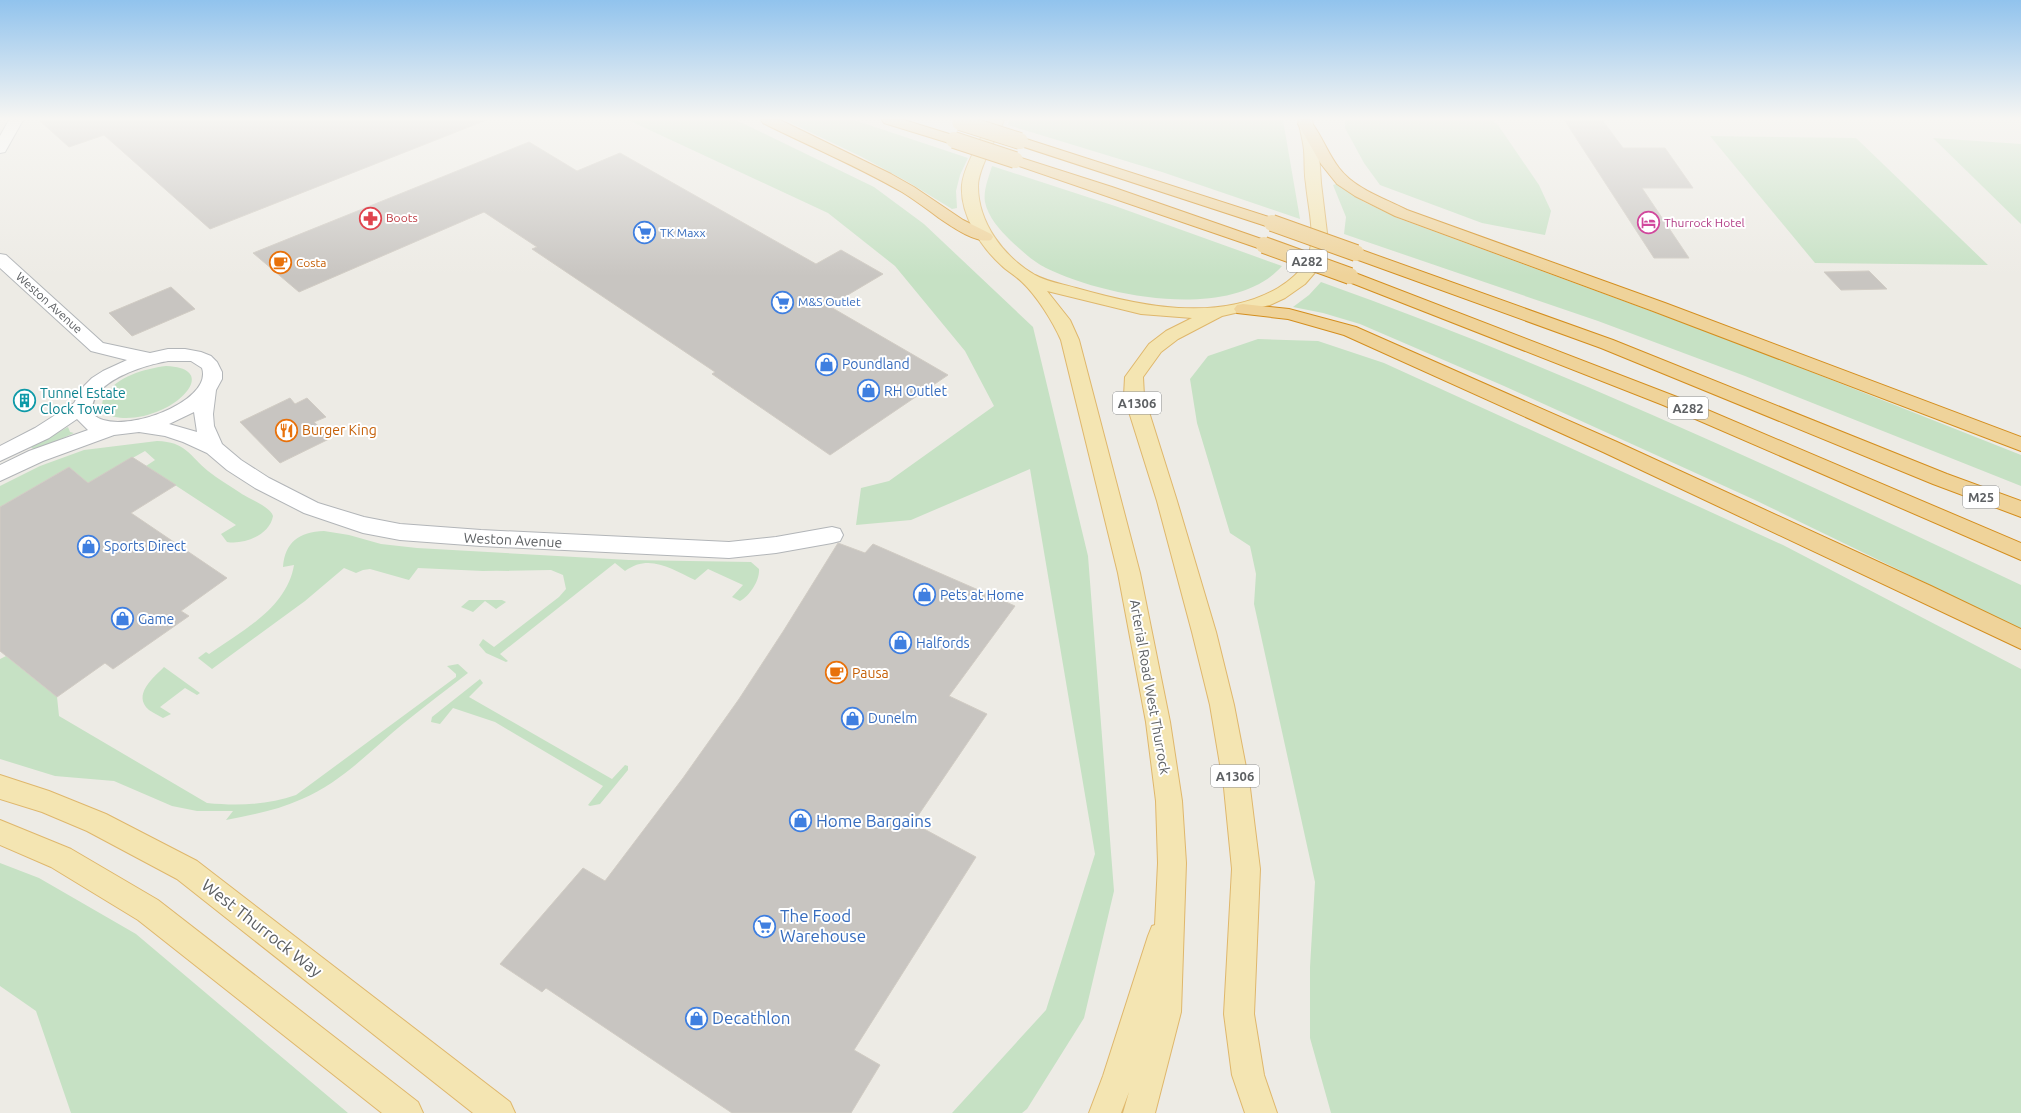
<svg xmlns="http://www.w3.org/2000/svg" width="2021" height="1113" viewBox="0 0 2021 1113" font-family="Ubuntu,sans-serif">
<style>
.green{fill:#c6e1c4}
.building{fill:#c8c5c1;stroke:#d1ccc4}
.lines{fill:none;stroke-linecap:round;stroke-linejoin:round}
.minor-casing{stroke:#b2b5b8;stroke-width:2}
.major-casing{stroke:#dfb76c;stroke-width:2}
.highway-casing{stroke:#d48e1e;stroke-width:2}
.minor{fill:#fff;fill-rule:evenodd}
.major{fill:#f4e5b2;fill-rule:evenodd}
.highway{fill:#efd39a;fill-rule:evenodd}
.highway-bridge-casing{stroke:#d48e1e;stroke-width:18;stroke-linecap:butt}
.highway-bridge{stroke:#efd39a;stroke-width:16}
.labels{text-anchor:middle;stroke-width:4;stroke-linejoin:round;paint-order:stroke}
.far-health-label{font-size:12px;fill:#be3a42;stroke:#fff;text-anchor:start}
.far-hotel-label{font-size:12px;fill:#b23c85;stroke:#fff;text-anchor:start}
.far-shop-label{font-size:12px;fill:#366cbe;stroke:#fff;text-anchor:start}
.far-food-label{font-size:12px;fill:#c56008;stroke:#fff;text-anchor:start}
.far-street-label{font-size:12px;fill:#5d6063;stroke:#fff}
.shield{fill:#fff;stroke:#8e9092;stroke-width:1}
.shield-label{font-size:13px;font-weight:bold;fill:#5d6063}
.shop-label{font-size:14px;fill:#366cbe;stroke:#fff;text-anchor:start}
.culture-label{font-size:14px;fill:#0d838f;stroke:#fff;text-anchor:start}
.food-label{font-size:14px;fill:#c56008;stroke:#fff;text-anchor:start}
.street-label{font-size:14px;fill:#5d6063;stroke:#fff}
.near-shop-label{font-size:17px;fill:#366cbe;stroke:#fff;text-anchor:start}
.near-street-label{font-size:17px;fill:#5d6063;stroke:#fff}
</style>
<rect width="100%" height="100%" fill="#edebe5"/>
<g class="green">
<polygon points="628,120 736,120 874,187 924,224 1033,327 1088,556 1114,891 1084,1018 1027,1109 1022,1113 952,1113 1046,1010 1095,854 1030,469 911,520 856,525 861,488 889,481 994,406 965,351 895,266 828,213"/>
<polygon points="785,120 854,120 968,158 960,175 956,191 957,208 952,209 908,182 862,157"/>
<polygon points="1010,120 1283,120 1300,219 1162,172 1008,125"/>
<polygon points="1345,120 1492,120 1498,125 1539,185 1551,211 1545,235 1482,223 1380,185 1364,163 1345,128"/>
<polygon points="1710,136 1856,138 1988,265 1815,263"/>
<polygon points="1933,138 2021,144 2021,224"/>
<path d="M992,166L1115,206L1282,266C1232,322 1105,297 1046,268C1032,261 1021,250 1010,240C1000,230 988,217 985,202C983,190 989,177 992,166Z"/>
<polygon points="1336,184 1364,202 1400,219 1738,343 2021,455 2021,486 1745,376 1598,321 1344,234 1346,217 1333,185"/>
<path d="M1321,282C1560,367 1791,476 2021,585V629L1755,500L1504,386L1360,324L1323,313L1293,307L1309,295Z"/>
<polygon points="1258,339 1318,341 1384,363 1783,545 2021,669 2021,1113 1331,1113 1310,1038 1310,967 1315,882 1254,604 1256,574 1250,546 1230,533 1197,423 1190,379 1208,356"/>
<path d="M166,366C212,368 188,399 161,410C150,415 138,418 126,418C119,418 108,417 104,410C101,406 102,400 105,396C117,376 144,369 166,366Z"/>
<polygon points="68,427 70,432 74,433 35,451 31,447"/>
<path d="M157,441C186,442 189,455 208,471C218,479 229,485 239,492C247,498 271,507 273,516C270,535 244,545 227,542L221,534L236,525L146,466L155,460L145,451L88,483L69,467L0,507V486L40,466L84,450Z"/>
<path d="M324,531L349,535L381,544L417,548L629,560L751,562L759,569C760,580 750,596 740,601L732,597L743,585L708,569L695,580C672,569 649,553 625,571L615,563L500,654L508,661L506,662L486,653L479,645L483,639L494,647L559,597L566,589L563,575L551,570L483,571L418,568L409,580L370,569L363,570L356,573L344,568L305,601L212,669L198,658L206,652L209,654C242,631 287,608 294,565L283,567C285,542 299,532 324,531Z"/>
<polygon points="469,600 502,600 506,602 496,609 485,601 473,612 461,607"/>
<path d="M6,656L57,697L59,716L207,803C238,806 267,805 296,795L456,677V674L447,666L458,664L468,673C440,695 410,717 383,741C358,763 333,786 302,799C278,810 252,815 226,820L233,811H197L172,806L114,781L55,776L0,759V659Z"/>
<path d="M164,667L200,693L197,695L185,688L160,707L171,714L163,718C158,715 153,713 149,710C132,695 153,678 164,667Z"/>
<polygon points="480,679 483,683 469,697 612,779 625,765 628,766 628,770 600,804 590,806 588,805 603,786 495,722 453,708 440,724 431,722 432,717"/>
<polygon points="0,863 39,878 136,934 348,1113 71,1113 36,1011 0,986"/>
</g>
<g class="building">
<polygon points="39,120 484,120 484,121 210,229 104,135 69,147"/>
<polygon points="1565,121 1603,121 1623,148 1665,148 1693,188 1642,188 1689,258 1654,258"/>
<polygon points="529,142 577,171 620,153 816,264 841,250 883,274 829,306 948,375 830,455 712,374 715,372 532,249 537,247 484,212 299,292 253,253"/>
<polygon points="1869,271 1887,289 1841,290 1824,272"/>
<polygon points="171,287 195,309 132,336 109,313"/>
<polygon points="290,398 295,404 307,398 326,417 314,422 331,438 280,463 240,422"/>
<polygon points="132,457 176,485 131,513 227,578 181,611 189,616 113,669 105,663 57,697 0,651 0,507 69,467 88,483"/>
<polygon points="838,543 865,553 873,544 1015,606 949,696 987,714 913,823 976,857 854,1050 880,1065 851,1113 732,1113 546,988 542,992 500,964 583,868 605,881 683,778 739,699 784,630"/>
</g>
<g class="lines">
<defs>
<g id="minor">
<polygon points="9,120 23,120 5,152 0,153 0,136"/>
<path d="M0,254L6,255L103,343L150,353L168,349H185L201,352L211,356L217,362L222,372V379L216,390L213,414L214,426L222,444L241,460L269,478L318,503L364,517L400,524L481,530L729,542L776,537L832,527L840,529L843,535L840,541L832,543L776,553L729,558L481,546L400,540L363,533L304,513L255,488L227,470L207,453L183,442L165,436L139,432L114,435L43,461L0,481V465L29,451L88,430L77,419L49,438L0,461V446L35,428L74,403L84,386L92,378L103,371L127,360L91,351L0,268ZM168,361H191L202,368C214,403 115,438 93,414C86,382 145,365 168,361ZM194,412L197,432L169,424Z"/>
</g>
<g id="major">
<path d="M990,120H1004C997,137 978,169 978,186C978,223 1004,257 1035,275C1048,282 1063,284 1076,288C1139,306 1218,323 1278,288C1288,282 1299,273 1305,263C1318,240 1308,209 1306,184C1304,173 1305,162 1304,150C1303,140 1300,130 1298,120H1312L1319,152L1321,183L1327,233L1325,253L1318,269L1305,284L1285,298L1270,305L1222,316L1178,339L1161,352L1143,377L1144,396L1177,501L1216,632L1234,705L1250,788L1260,869L1254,1014L1264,1075L1277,1113H1245L1232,1075L1224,1014L1232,869L1224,788L1210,705L1192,632L1157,501L1124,396L1125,377L1149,344L1166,331L1192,318L1141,314L1047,291L1070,320L1079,340L1140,573L1170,722L1182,801L1186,863L1181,1012L1155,1113H1123L1129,1092L1121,1113H1089L1103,1076L1148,936L1152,926L1155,925L1158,863L1156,801L1146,722L1118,573L1061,340C1053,322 1037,296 1022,282C1016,276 1007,271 1001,265C980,246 960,214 962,185C964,165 982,138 990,120Z"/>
<polygon points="0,775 49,791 106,814 197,861 510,1102 515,1113 473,1113 177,879 87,831 42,812 0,799"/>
<polygon points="0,820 71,849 158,900 418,1102 423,1113 382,1113 138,920 51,867 0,845"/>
</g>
<g id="highway">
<path d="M761,120H780L891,174L914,187L963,220L991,234L993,237L991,240C976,244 951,226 939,218C927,209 915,200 902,192C857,166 809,146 763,123Z"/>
<polygon points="882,120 904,120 959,137 961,140 959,143 949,143 884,123"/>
<path d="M1307,120L1310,121L1314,126C1323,139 1329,155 1339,168C1355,189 1384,198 1407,210L1665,303L2021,437V451L1653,311L1395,216L1355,196L1337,184L1321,164L1298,124L1300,121Z"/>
<polygon points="1020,137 1278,220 1280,223 1278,226 1266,226 1015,144 1013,141 1015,138"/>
<polygon points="1015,156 1112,187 1270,242 1272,245 1270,248 1264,250 1258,248 1010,163 1008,160 1010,157"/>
<polygon points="1356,248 1613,340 1947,474 2021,501 2021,517 1933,484 1601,348 1350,257 1348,253 1350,249"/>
<polygon points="1350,271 1677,397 2021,543 2021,560 1663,405 1344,280 1342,276 1344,272"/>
<polygon points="1243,304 1289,309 1356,327 1617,442 1931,586 2021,629 2021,649 1603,452 1344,335 1288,319 1237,313 1234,309 1237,305"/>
</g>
</defs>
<use href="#minor" class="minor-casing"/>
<use href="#major" class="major-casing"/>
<use href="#highway" class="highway-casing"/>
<use href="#minor" class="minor"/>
<use href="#major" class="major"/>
<use href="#highway" class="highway"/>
<defs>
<g id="highway-bridge">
<polyline points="960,122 1020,141"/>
<polyline points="954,140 1015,160"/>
<polyline points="1272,223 1356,253"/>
<polyline points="1264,245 1350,276"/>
</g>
</defs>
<use href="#highway-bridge" class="highway-bridge-casing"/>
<use href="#highway-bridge" class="highway-bridge"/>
</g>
<linearGradient id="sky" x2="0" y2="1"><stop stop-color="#91c3ed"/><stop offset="0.43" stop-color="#f7f6f3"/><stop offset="1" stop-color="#f7f6f3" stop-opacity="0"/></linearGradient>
<rect width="2021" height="276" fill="url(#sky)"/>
<defs>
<symbol id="pharmacy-ring" viewBox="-11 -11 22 22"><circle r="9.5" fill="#fff" stroke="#e0444e" stroke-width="1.5"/><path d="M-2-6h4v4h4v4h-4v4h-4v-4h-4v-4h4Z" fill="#e0444e"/></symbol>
<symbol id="hotel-ring" viewBox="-11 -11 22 22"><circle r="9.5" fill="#fff" stroke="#d1479c" stroke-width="1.5"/><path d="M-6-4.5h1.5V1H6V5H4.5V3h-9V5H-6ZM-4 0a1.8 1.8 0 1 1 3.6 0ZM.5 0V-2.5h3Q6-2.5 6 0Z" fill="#d1479c"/></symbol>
<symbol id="supermarket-ring" viewBox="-11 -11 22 22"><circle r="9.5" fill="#fff" stroke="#3f7fe0" stroke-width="1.5"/><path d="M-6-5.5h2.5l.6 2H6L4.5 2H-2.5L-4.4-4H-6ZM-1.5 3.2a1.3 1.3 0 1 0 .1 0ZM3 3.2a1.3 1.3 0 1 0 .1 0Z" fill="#3f7fe0"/></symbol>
<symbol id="cafe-ring" viewBox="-11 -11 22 22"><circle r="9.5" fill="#fff" stroke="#e8710a" stroke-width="1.5"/><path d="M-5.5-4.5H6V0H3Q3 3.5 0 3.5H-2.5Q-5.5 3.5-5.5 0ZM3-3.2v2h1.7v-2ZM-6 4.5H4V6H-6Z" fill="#e8710a"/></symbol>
<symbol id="shop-ring" viewBox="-11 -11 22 22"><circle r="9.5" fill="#fff" stroke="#3f7fe0" stroke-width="1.5"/><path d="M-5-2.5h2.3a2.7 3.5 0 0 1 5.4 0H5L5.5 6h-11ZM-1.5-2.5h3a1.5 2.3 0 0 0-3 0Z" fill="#3f7fe0"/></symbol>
<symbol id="building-ring" viewBox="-11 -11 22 22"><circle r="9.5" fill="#fff" stroke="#0f9aa8" stroke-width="1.5"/><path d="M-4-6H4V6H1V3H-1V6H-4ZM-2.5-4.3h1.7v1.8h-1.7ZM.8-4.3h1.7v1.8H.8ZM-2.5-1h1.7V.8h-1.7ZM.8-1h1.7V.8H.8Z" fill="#0f9aa8"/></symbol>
<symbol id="restaurant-ring" viewBox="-11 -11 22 22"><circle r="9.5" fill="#fff" stroke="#e8710a" stroke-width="1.5"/><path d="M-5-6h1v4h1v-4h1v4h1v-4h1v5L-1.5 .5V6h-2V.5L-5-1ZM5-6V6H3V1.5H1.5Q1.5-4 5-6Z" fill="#e8710a"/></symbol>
</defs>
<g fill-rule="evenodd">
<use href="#pharmacy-ring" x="358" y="206" width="25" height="25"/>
<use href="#hotel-ring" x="1636" y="210" width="25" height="25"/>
<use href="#supermarket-ring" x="632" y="220" width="25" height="25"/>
<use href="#cafe-ring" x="268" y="250" width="25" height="25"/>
<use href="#supermarket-ring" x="770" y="290" width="25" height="25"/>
<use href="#shop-ring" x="814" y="352" width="25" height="25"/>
<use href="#shop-ring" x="856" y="378" width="25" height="25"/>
<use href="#building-ring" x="12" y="388" width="25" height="25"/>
<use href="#restaurant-ring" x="274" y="418" width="25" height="25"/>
<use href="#shop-ring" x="76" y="534" width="25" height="25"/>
<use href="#shop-ring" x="912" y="582" width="25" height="25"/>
<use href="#shop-ring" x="110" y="606" width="25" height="25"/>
<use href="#shop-ring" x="888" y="630" width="25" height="25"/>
<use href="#cafe-ring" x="824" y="660" width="25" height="25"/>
<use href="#shop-ring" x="840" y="706" width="25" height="25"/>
<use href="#shop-ring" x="788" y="808" width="25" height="25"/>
<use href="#supermarket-ring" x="752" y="914" width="25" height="25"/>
<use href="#shop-ring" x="684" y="1006" width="25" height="25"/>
</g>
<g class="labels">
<g class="far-health-label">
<text x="386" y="222">Boots</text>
</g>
<g class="far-hotel-label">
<text x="1664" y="227">Thurrock Hotel</text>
</g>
<g class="far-shop-label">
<text x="660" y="237">TK Maxx</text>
<text x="798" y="306">M&amp;S Outlet</text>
</g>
<g class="far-food-label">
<text x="296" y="267">Costa</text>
</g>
<g class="far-street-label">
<text transform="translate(49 303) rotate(42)" y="4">Weston Avenue</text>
</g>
<g class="shield">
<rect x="1287" y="250" width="40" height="22" rx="3"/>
<rect x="1113" y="392" width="48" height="22" rx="3"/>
<rect x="1668" y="397" width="40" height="22" rx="3"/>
<rect x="1963" y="486" width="36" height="22" rx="3"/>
<rect x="1211" y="765" width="48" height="22" rx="3"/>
</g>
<g class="shield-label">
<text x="1307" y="266">A282</text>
<text x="1137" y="408">A1306</text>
<text x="1688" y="413">A282</text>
<text x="1981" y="502">M25</text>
<text x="1235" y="781">A1306</text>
</g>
<g class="shop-label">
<text x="842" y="369">Poundland</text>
<text x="884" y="396">RH Outlet</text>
<text x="104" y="551">Sports Direct</text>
<text x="940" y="600">Pets at Home</text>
<text x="138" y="624">Game</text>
<text x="916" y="648">Halfords</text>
<text x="868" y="723">Dunelm</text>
</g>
<g class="culture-label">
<text x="40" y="398">Tunnel Estate<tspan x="40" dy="16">Clock Tower</tspan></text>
</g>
<g class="food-label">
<text x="302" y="435">Burger King</text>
<text x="852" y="678">Pausa</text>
</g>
<g class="street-label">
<text transform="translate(513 540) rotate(3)" y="5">Weston Avenue</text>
<text transform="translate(1150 687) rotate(80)" y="5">Arterial Road West Thurrock</text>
</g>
<g class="near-shop-label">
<text x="816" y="827">Home Bargains</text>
<text x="780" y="922">The Food<tspan x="780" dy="20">Warehouse</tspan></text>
<text x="712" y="1024">Decathlon</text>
</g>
<g class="near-street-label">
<text transform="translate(262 928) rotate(38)" y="6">West Thurrock Way</text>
</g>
</g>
</svg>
